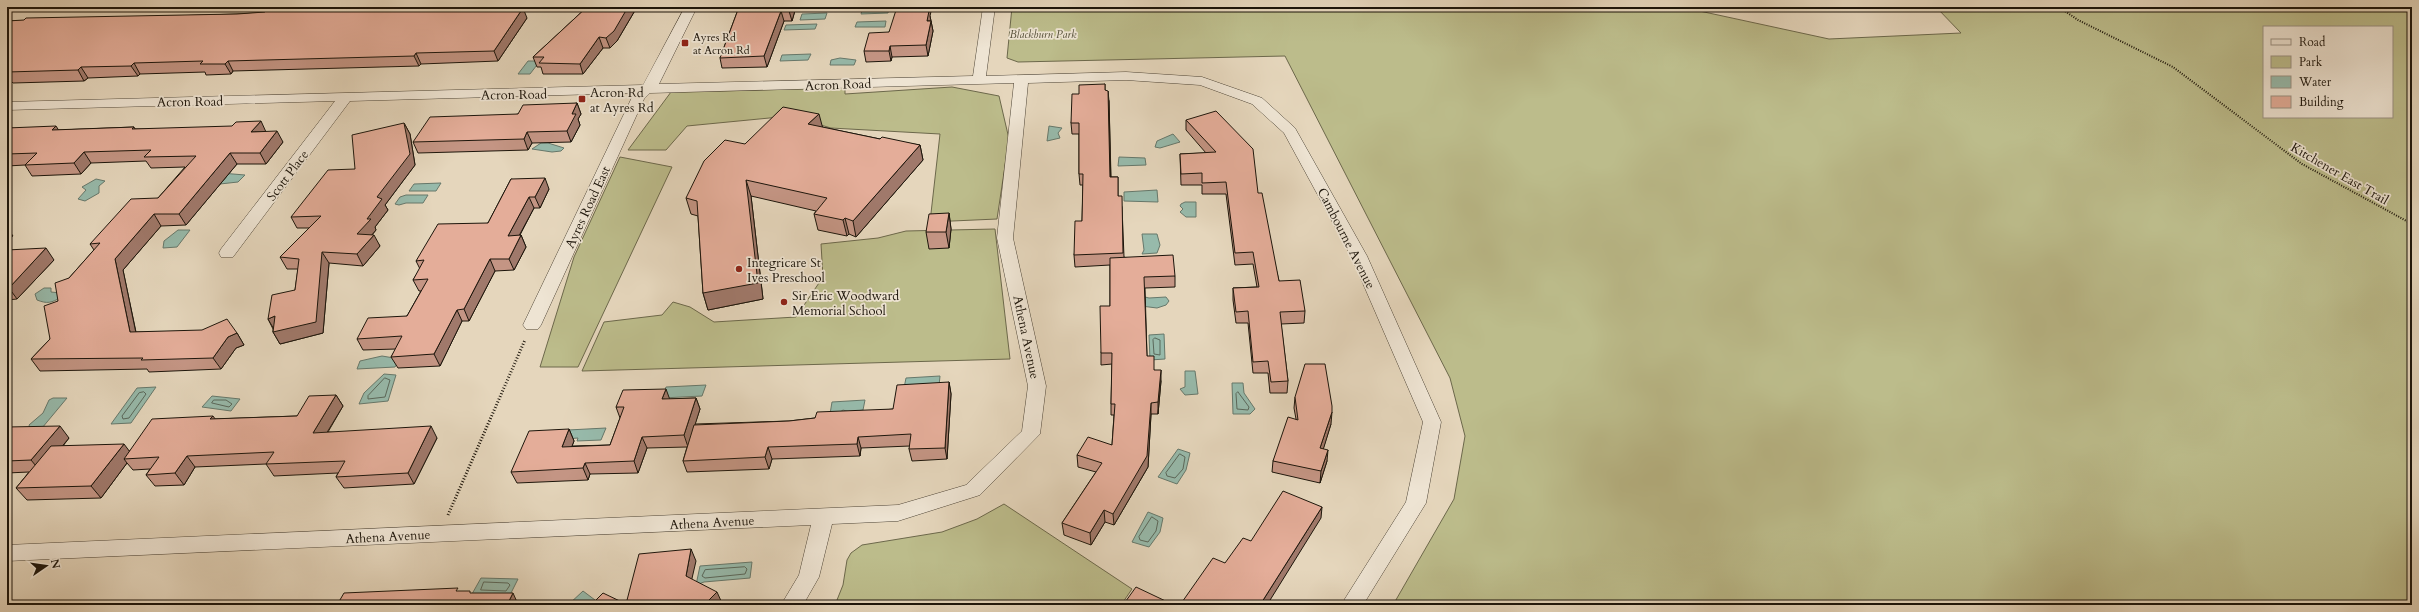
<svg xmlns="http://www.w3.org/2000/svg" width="2419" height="612" viewBox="0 0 2419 612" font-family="Cardo,serif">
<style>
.green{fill:#bcbc8b;stroke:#6c684b;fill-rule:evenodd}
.water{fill:#97baab;stroke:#66786b}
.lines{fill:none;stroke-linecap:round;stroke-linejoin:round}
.shore{stroke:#5a685b;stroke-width:1}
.minor-casing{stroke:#4e4537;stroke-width:1}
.path-far1{stroke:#1c150b;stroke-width:2;stroke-dasharray:1 1.5;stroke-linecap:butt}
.path{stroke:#1c150b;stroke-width:3;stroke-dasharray:1 2;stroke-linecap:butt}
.minor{fill:#eee4d3;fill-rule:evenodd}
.wall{fill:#c49584;stroke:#1c150b}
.shaded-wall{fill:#a0796b;stroke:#1c150b}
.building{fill:#e4ad99;stroke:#1c150b}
.poi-dot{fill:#8f2418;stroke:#eee4d3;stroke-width:1.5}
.labels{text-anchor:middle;stroke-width:3.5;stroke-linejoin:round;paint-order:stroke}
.far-park-label{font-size:11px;font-style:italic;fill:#544f38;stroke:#eee4d3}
.far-poi-label{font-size:11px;fill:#1c150b;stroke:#eee4d3;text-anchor:start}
.street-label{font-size:13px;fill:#1c150b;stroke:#eee4d3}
.poi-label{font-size:13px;fill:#1c150b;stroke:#eee4d3;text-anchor:start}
</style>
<rect width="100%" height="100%" fill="#e5d6bc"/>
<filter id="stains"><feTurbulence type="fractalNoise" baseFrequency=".005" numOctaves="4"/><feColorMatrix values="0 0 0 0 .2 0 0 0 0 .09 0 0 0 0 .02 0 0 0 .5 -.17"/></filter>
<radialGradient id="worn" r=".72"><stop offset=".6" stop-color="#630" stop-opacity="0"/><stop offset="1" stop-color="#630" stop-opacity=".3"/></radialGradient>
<g class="green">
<path d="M1012,7H1681L1829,39L1961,33L1936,7H2412V605H1393L1454,499L1465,436L1450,378L1285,56L1018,62L1007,58ZM2264,27H2392V117H2264Z"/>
<polygon points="952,87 999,96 1009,139 997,219 930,222 940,134 831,128 790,116 687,126 666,150 628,150 671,92 845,88 845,94"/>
<polygon points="620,157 672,167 578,367 540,367 574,257"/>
<polygon points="995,229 1010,359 582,371 604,322 662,315 673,302 690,307 714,322 796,317 823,277 821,244 878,238 906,231"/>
<polygon points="1004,504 1132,589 1121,605 835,605 843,585 847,560 851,553 862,545 942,532 977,519"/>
</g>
<g class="water">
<polygon points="863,7 889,7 888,13 861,14"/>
<polygon points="827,13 825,19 800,20 802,14"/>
<polygon points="886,21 885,27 855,27 857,22"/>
<polygon points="817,24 815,29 784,30 786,25"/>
<polygon points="811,54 808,60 780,61 782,55"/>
<polygon points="840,58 856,60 854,65 830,65 831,60"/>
<polygon points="528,61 540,61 530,74 518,74"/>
<polygon points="1049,126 1062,128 1058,133 1060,138 1047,141"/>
<polygon points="1173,134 1180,142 1160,148 1155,147 1157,141"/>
<polygon points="541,143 548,143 564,148 561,151 552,152 532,149"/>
<polygon points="1119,157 1145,158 1146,165 1118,166"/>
<polygon points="221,173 245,175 238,182 220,184"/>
<polygon points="96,179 105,181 99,186 99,193 85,201 78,199 86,190 82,187"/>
<polygon points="441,183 436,191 409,191 414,184"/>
<polygon points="1157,190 1158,202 1124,201 1124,192"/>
<polygon points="406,195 428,195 423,203 406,203 399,205 395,204 400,197"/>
<polygon points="1185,202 1196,202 1196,217 1186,217 1180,212 1183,209 1180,206 1181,204"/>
<polygon points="178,230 190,230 177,247 163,248 164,241"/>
<polygon points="1142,234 1157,234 1160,245 1157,253 1142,254 1144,250"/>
<path d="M44,288H51V292L61,293V297C52,303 47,304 37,300L35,294Z"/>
<polygon points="1141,296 1149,298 1166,297 1169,301 1166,305 1157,308 1141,306"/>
<polygon points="1164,334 1165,359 1150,360 1149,335"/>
<polygon points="382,356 400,359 395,367 357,369 360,361"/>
<polygon points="1185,371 1195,371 1198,394 1185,395 1180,389 1185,387"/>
<polygon points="384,374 396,375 388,401 359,404 364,393"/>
<polygon points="940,376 939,386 904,388 906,378"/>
<polygon points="1232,383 1243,383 1244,393 1255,409 1250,414 1233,414"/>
<polygon points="706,385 702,396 662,398 666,387"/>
<polygon points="156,387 131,423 111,424 137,388"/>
<polygon points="212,396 240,399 231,411 202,407"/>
<polygon points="53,398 67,398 42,428 30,428 29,425 43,413 49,400"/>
<polygon points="865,400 863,410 850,412 843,410 837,414 830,414 832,402"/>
<polygon points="606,428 601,440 577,441 578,438 564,439 568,430"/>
<polygon points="1178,449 1190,453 1186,470 1177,484 1158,477"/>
<polygon points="1148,512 1163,518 1160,532 1149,547 1132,542"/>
<polygon points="752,562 750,578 704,582 696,585 700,566"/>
<polygon points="481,578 518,579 510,595 472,594"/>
<polygon points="583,591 595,600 586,605 568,605"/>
</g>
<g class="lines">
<g class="shore">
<polygon points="1155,338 1160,340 1160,355 1154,354 1153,340"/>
<polygon points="385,378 390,380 385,397 368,399 368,396"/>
<polygon points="144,392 146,394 129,418 123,419 122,416 139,393"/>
<polygon points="1238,392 1249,407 1248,410 1237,409 1236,394"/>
<polygon points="214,400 226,400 232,404 229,407 212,403"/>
<polygon points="1180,454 1185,457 1183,469 1175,478 1167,476 1166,473"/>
<polygon points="1152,517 1158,521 1156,531 1148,542 1140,540 1139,537"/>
<polygon points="745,567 747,569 745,574 705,578 702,576 705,570"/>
<polygon points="484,582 508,583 510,585 506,591 481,590"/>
</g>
<defs>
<polygon id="minor" points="685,7 697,7 659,84 973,76 983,7 995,7 986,76 1126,72 1202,77 1262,98 1295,128 1367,256 1441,422 1426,503 1363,605 1341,605 1406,502 1423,422 1351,256 1284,133 1252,104 1200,85 1126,80 1028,83 1013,238 1046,386 1040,434 980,495 898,521 832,524 819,577 803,605 781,605 799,575 811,525 7,561 7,545 898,505 966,485 1022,431 1028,386 997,238 1014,83 650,93 644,99 541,325 538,329 526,329 523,325 634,93 350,101 233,257 221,257 219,253 221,249 335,101 7,110 7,102 643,85"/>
</defs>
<use href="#minor" class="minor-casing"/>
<polyline class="path-far1" points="2059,7 2078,20 2173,67 2302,164 2412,224"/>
<polyline class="path" points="448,515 525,340"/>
<use href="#minor" class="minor"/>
</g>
<g class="wall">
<polygon points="383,7 442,7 443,9 527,18 498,61 421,64 419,66 233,71 231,74 206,75 205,72 140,74 138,76 88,78 84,81 13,83 11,81 7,81 7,21 237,14"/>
<polygon points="587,7 637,7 617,41 610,48 603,48 583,74 543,74 541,67 537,67 533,57"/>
<polygon points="739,7 796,7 792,21 784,21 767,67 722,68 720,58"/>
<polygon points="930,16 933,31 928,56 892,57 891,61 866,62 864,51 889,32"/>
<polygon points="1105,84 1105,90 1109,101 1111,177 1118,177 1118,196 1122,207 1124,257 1175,276 1175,287 1145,288 1147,356 1154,370 1161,381 1158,414 1151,414 1148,467 1114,525 1105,522 1091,545 1064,535 1062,523 1096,472 1078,467 1077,455 1112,445 1114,415 1111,415 1111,404 1112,364 1101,365 1101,353 1110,306 1110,265 1075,267 1074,255 1082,221 1083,185 1080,185 1079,174 1079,134 1072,134 1071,123 1079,94"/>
<polygon points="577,103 581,114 578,119 580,125 571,142 532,143 528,150 418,153 413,142 518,114"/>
<polygon points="1186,120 1258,193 1279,281 1305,311 1304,323 1281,324 1288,381 1287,393 1270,393 1268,373 1253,373 1248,323 1236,323 1233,300 1233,288 1257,287 1253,264 1235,265 1226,194 1202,194 1202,185 1181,185 1180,154 1206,153 1186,130"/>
<polygon points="404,123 410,134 415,165 385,205 388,210 375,227 376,230 372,235 380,246 363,266 329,263 323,333 280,344 273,332 273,329 268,319 295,290 298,269 287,269 280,257 309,228 297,228 291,217 355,169"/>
<polygon points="134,127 135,129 266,132 283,142 266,164 237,164 186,225 161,226 123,270 136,332 237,333 244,345 236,348 221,369 149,372 147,369 40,371 31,359 50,339 58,301 69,278 94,250 90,244 158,198 185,167 151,168 146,161 91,163 81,174 32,176 25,165 7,166 7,128 59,130"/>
<polygon points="822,127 880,139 920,145 923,160 856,237 849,234 847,236 818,230 814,214 816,211 751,196 763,299 708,310 703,293 698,216 691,214 686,198 745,144"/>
<polygon points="511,179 549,189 540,208 534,208 520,235 521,235 526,247 514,270 495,271 469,321 462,321 440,366 398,368 391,357 396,349 363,350 357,339 407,316 421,291 419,291 413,280 420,269 416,261 488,223"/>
<polygon points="949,213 951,229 949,248 929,249 926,232"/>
<polygon points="7,250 54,260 17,299 7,300"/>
<polygon points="949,382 951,394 947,459 912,461 909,449 910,446 861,448 860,456 772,459 769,469 687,472 683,461 687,447 647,448 638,473 590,474 588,480 517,483 511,472 569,429 574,441 572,446 610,445 620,418 616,407 669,399 696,398 700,409 695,424 789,421 893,409"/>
<polygon points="336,395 343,406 328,432 437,438 414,484 344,488 336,477 338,473 274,476 266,464 195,467 184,485 155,486 146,475 150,469 133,470 127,463 101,498 27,500 16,488 29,472 7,473 7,427 69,438 63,446 129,451 215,419 297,416"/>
<polygon points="1295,397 1331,424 1323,449 1327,461 1320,483 1272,472 1273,461 1296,419 1294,408"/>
</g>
<g class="shaded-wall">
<polygon points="628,7 637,7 617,41 610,48 606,38"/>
<polygon points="791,7 796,7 792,21 789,11"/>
<polygon points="928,7 932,7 930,16 931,21 927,21"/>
<polygon points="523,8 527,18 498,61 494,51"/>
<polygon points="781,11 784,21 767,67 764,56"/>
<polygon points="931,21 933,31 928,56 926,45"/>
<polygon points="599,37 603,48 583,74 580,64"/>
<polygon points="890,46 892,57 891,61 889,51"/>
<polygon points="416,53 421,64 419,66 414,56"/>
<polygon points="228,61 233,71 231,74 225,64"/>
<polygon points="134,63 140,74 138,76 131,66"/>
<polygon points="81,67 88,78 84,81 78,70"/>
<polygon points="1108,91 1109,101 1111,188 1110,177"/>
<polygon points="577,103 581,114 578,119 580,125 571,142 567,131 572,114"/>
<polygon points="819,114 823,129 808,124"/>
<polygon points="261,121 266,132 251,132"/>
<polygon points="404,123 410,134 415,165 385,205 388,210 375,227 376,230 363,245 357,234 367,219 377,197"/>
<polygon points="56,126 63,137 52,130"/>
<polygon points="277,131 283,142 266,164 260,153"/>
<polygon points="527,132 532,143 528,150 524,139"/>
<polygon points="920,145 923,160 856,237 853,221"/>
<polygon points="84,152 91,163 81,174 74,163"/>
<polygon points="230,153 237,164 186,225 179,214"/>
<polygon points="545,178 549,189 540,208 535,197"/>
<polygon points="746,180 751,196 763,299 708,310 703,293"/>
<polygon points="529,197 534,208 513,247 508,236"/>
<polygon points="949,213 951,229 949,248 946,232"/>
<polygon points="154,214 161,226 123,270 138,343 130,332 115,259"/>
<polygon points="845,218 849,234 847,236 843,220"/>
<polygon points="7,228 13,236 7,239"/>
<polygon points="374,235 380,246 363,266 357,254"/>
<polygon points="521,235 526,247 514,270 509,259"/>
<polygon points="46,248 54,260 17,299 9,288"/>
<polygon points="322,252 329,263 323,333 280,344 273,332"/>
<polygon points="490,259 495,271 469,321 464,309"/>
<polygon points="457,310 462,321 440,366 434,354"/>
<polygon points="275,316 275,331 268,319"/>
<polygon points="237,333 244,345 236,348 221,369 213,358 228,337"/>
<polygon points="1161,370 1161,381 1158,414 1158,402"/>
<polygon points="949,382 951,394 947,459 945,448"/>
<polygon points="666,389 670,400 662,399"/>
<polygon points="336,395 343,406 320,444 313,433"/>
<polygon points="696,398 700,409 688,447 684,435"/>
<polygon points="1151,403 1151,414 1148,467 1114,525 1113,514"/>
<polygon points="1332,412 1331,424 1320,460 1320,448"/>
<polygon points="213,416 221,427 210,419"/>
<polygon points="60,426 69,438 41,472 31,460"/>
<polygon points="431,426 437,438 414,484 408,473"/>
<polygon points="569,429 574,441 567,459 562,447"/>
<polygon points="642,437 647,448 638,473 634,461"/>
<polygon points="858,437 861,448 860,456 857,444"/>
<polygon points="124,444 133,456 124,459 127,463 101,498 91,486"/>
<polygon points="768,447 772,459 769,469 765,457"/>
<polygon points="1328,450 1327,461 1320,483 1321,471"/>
<polygon points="187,456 195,467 184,485 175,473"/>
<polygon points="585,463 590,474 588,480 583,468"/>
<polygon points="1322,507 1321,518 1267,605 1260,605"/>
<polygon points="1104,510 1105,522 1091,545 1090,533"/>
<polygon points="691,549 696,561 690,587 686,576"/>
<polygon points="717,592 722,603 720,605 704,605"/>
<polygon points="513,593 517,602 519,605 511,605 509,601"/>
<polygon points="237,602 240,605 236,605"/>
</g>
<g class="building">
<polygon points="366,7 441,7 440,9 523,8 494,51 416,53 414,56 228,61 225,64 200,64 203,61 134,63 131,66 81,67 78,70 7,72 7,71 9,70 7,70 7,21 24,20 26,18 237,14 265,12 267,10"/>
<polygon points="587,7 628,7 614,31 606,38 599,37 580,64 539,63 544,57 533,57"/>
<polygon points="739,7 791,7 789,11 781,11 764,56 720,58"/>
<polygon points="897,7 928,7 927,11 929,11 927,21 931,21 926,45 890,46 889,51 864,51 869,33 889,32"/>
<polygon points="1105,84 1105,90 1108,91 1110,177 1118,177 1118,196 1122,196 1123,253 1074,255 1075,221 1082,221 1083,174 1079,174 1079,123 1071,123 1072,94 1079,94 1079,85"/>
<polygon points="577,103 572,114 576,114 567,131 527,132 524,139 413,142 430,117 518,114 523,105"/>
<polygon points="783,107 819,114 808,124 880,139 882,137 920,145 853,221 845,218 843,220 814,214 827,198 746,180 758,283 703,293 697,201 686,198 704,161 725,140 745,144"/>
<polygon points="1216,111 1253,149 1258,193 1262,193 1279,281 1300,280 1305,311 1280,312 1288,381 1271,382 1268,361 1253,362 1248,311 1236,312 1233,288 1259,287 1253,252 1235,253 1226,182 1202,183 1202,173 1181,174 1180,154 1216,152 1186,120"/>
<polygon points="261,121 251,132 277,131 260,153 230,153 179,214 154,214 115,259 130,332 202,330 227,319 237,333 228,337 213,358 141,360 143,358 31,359 50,339 44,306 58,301 55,283 69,278 100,243 90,244 131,199 158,198 196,156 144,157 151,150 84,152 74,163 25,165 37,153 7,154 7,128 56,126 52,130 134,127 132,129 232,126 236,122"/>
<polygon points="404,123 410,154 377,197 382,199 367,219 371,219 357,234 374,235 357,254 322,252 316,322 273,332 275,316 268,319 272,295 295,290 299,259 280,257 321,216 291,217 328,170 355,169 352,135"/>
<polygon points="545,178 535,197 529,197 508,236 521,235 509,259 490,259 464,309 457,310 434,354 391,357 402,336 357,339 368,318 407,316 428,279 413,280 424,260 416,261 438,224 488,223 511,179"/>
<polygon points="949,213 946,232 926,232 929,214"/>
<polygon points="46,248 9,288 7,288 7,250"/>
<polygon points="1173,255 1175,276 1144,277 1147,356 1154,356 1154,370 1161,370 1158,402 1151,403 1147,456 1113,514 1104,510 1090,533 1062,523 1102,463 1077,455 1088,437 1112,445 1115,404 1111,404 1112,353 1101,353 1100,306 1110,306 1110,258"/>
<polygon points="1305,364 1325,364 1332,406 1332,412 1320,448 1328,450 1321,471 1273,461 1288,417 1298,420 1295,397"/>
<polygon points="949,382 945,448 909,449 911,434 858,437 857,444 768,447 765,457 683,461 694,425 789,421 815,418 817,412 893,409 897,385"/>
<polygon points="666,389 662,399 696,398 684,435 642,437 634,461 585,463 583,468 511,472 529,431 569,429 562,447 610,445 624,407 616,407 623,390"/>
<polygon points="336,395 313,433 431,426 408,473 336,477 345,461 266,464 274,452 187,456 175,473 146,475 159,457 124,459 152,419 213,416 210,419 297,416 309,396"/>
<polygon points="60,426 31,460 7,461 7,427"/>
<polygon points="124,444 91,486 16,488 51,446"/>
<polygon points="1283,491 1322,507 1260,605 1180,605 1213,558 1225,563 1243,538 1251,541"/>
<polygon points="691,549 686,576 717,592 704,605 591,605 603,593 626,604 639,554"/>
<polygon points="1136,587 1174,605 1123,605"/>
<polygon points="458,588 456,591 470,591 470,593 513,593 509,601 517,601 516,605 337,605 344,593"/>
<polygon points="237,602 236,605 172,605"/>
<polygon points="159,603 158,605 108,605"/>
</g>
<g class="poi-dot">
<rect x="681" y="39" width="8" height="8" rx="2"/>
<rect x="578" y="95" width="8" height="8" rx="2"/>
<circle cx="739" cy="269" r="4"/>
<circle cx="784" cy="302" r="4"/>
</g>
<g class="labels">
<g class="far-park-label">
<text x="1043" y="38">Blackburn Park</text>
</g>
<g class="far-poi-label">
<text x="693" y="41">Ayres Rd<tspan x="693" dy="13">at Acron Rd</tspan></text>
</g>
<g class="street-label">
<text transform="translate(838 84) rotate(-2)" y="5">Acron Road</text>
<text transform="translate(514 94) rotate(-1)" y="5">Acron Road</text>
<text transform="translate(190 101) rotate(-1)" y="5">Acron Road</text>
<text transform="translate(2340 173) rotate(30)" y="5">Kitchener East Trail</text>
<text transform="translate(287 175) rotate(-53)" y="5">Scott Place</text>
<text transform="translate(587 207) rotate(-65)" y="5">Ayres Road East</text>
<text transform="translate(1347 238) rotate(63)" y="5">Cambourne Avenue</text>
<text transform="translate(1027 337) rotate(78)" y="5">Athena Avenue</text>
<text transform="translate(712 522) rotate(-3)" y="5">Athena Avenue</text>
<text transform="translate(388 536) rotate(-3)" y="5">Athena Avenue</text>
</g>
<g class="poi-label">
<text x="590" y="97">Acron Rd<tspan x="590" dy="15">at Ayres Rd</tspan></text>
<text x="747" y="267">Integricare St<tspan x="747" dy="15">Ives Preschool</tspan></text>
<text x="792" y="300">Sir Eric Woodward<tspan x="792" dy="15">Memorial School</tspan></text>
</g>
</g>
<rect width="2419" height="612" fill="none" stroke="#e5d6bc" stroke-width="24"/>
<rect x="8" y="8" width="2403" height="596" fill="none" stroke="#1c150b" stroke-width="2"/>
<rect x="12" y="12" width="2395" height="588" fill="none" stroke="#1c150b"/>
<rect x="2263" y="26" width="130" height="92" fill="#eee4d3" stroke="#9a9183"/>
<rect x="2271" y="39" width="20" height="6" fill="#eee4d3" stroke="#9a9183"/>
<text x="2299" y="46" font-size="12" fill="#1c150b">Road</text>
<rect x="2271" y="56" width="20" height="12" fill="#bcbc8b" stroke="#9a9183"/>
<text x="2299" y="66" font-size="12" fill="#1c150b">Park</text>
<rect x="2271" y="76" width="20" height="12" fill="#97baab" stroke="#9a9183"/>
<text x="2299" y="86" font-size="12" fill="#1c150b">Water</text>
<rect x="2271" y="96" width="20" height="12" fill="#e4ad99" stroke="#9a9183"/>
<text x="2299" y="106" font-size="12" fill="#1c150b">Building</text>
<g transform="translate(46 566) rotate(77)" stroke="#eee4d3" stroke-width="3" paint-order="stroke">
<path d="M0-3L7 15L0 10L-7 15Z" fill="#1c150b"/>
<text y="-6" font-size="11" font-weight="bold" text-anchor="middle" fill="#1c150b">N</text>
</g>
<rect width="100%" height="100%" filter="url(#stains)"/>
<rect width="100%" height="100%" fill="url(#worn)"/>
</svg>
